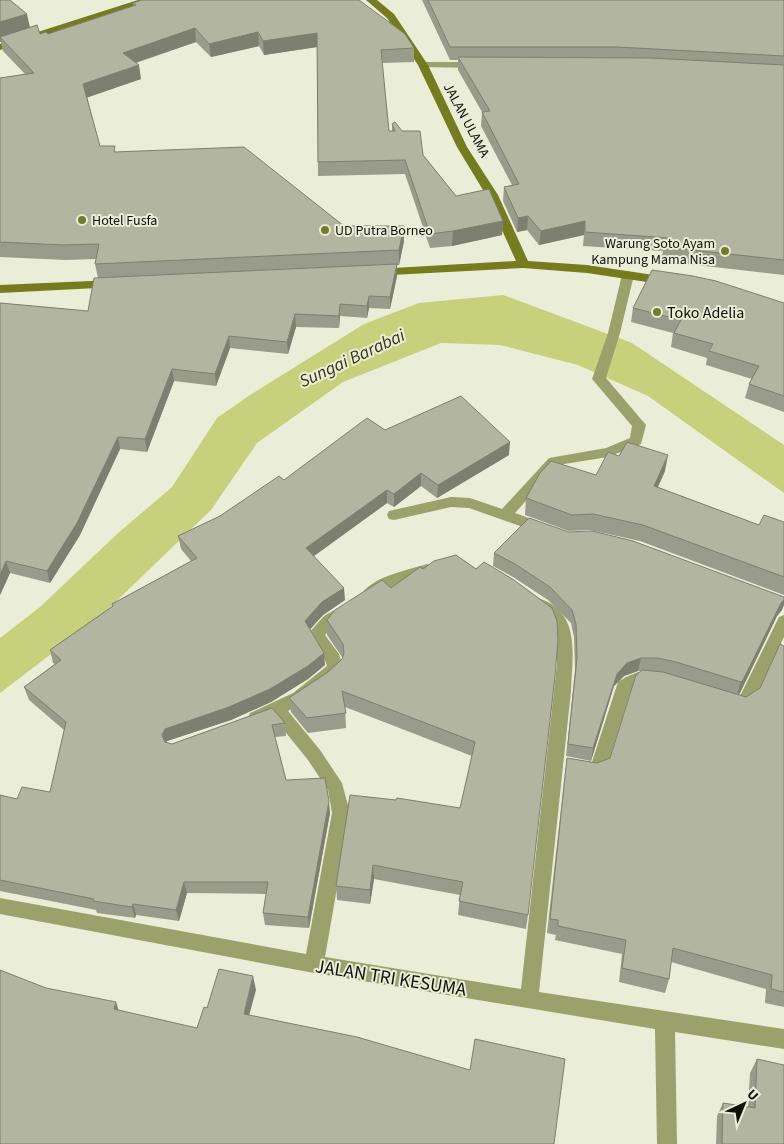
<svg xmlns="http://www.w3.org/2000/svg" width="784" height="1144" viewBox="0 0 784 1144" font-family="'Source Sans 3',sans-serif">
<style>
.water{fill:#c7d17c}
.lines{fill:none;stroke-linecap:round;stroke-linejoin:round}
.street{fill:#9aa16a;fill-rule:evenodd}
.secondary{fill:#747c1d;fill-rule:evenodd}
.wall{fill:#999c8a}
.shaded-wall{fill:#7d7f70}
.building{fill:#b2b5a0;stroke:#7d7f70}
.poi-dot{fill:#747c27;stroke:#eaedd7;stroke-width:2}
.labels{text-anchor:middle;stroke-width:4;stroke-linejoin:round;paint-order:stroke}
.far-street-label{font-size:14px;fill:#10110a;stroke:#eaedd7}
.far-poi-label{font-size:14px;fill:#10110a;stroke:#eaedd7;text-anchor:start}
.poi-label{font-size:16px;fill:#10110a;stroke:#eaedd7;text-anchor:start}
.water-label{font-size:18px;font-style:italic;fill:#313510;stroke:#eaedd7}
.near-street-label{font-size:19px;fill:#10110a;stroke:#eaedd7}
</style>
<rect width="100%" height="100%" fill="#eaedd7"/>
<polygon class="water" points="503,295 632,343 784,445 784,493 648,396 578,365 500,345 441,343 343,382 257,443 211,510 101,616 0,693 0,638 40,607 117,534 172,487 217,418 250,395 364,324 419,303"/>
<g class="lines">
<g class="street">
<polygon points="423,62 479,62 484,65 479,68 419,67 419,63"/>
<polygon points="628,271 634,275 620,333 606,378 646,425 641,444 608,457 558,465 515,513 548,525 550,529 548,533 543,534 469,508 451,507 394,520 389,519 387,515 389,511 451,497 470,498 502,509 549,458 606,448 630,438 632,426 592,379 608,333 622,275"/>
<path d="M427,564L432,566L434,570L432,574L397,584L369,601L364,599L361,595C371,577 408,570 427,564Z"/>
<path d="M538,598C582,612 572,656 571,691L539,992L784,1029V1049L675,1032L677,1144H657L655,1029L314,973L0,914V898L306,954L332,813L328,790L308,760L274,718L256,725L250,723L248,718L250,713L293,693L327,666L325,660L308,634L324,616L343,605L348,607L351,611C347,618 332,627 325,635L339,654L343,668L324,688L288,711L320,750L342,783L350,813L325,957L521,989L557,664V643L553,625L530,604L533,600Z"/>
<polygon points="784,615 784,637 753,703 740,711 726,708 724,703 726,698 737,697 741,694 779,617"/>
<polygon points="638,672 661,674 663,679 661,684 638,685 631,690 605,773 594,777 580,773 578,768 580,763 586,761 592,762 618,682 626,677"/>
</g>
<g class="secondary">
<polygon points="138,0 153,0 0,50 0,44"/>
<polygon points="366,0 377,0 394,14 428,65 467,147 498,195 528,261 587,265 667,277 671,278 673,281 671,284 667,285 587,273 523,268 372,276 370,273 372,270 376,269 516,261 486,195 457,147 418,65 387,18"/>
<polygon points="113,280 119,284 117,287 0,293 0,285"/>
</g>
</g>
<g class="wall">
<polygon points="0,0 30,28 40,34 48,34 133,6 133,3 414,48 414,62 382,63 389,131 392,131 392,124 423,155 456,196 503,221 502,235 452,246 430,248 405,174 318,176 317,47 264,55 259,46 211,57 196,42 136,63 141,79 87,97 100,146 116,152 344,226 404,226 404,241 399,265 397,265 397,276 390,309 369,308 367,318 340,316 339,328 296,327 288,354 230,348 216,386 174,381 147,452 120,449 80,535 50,583 10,573 0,595 0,303 88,311 98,278 95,264 96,259 66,260 0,257 0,78 25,74 3,51 1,42 0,42"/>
<polygon points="422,0 784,0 784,275 661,261 663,251 583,246 584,235 539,245 527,230 517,232 503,201 504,187 512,185 481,126 482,112 458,70 458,60 450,60"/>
<polygon points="784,303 784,412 745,398 749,384 752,379 706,365 707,358 671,347 673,333 631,322 633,308"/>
<polygon points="385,430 509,455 437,498 421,486 394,507 387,503 314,556 345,600 323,615 310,629 325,665 308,679 271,702 231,720 167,741 167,743 172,744 272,708 285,723 286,736 275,737 286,780 330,813 309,928 265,925 263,913 266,894 187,893 179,921 136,915 135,918 97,913 96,910 0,891 0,795 17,799 50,792 64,730 29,700 24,687 55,664 53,663 50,650 112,607 112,604 191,561 181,549 178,536 220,516 284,480"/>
<polygon points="619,456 665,471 658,487 759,525 784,522 784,595 640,541 590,530 569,531 525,515 526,498 596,475"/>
<polygon points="569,532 782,610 777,616 740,693 738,694 746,697 760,688 784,646 784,1007 765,1003 766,989 671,962 669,979 665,993 619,982 622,954 555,940 556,935 547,933 565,773 567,758 597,763 610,758 641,671 638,671 624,676 614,686 591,761 566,756 575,670 574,637 571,623 548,600 513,577 493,566 494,553"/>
<polygon points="420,567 528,915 526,929 458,915 460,895 374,879 370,904 337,900 336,886 460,808 472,756 345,707 346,728 308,733 291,712 289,698 328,672 342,659 342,657 327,635 327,620 391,588"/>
<polygon points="757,1059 784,1144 716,1144 717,1116 723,1103 748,1107 750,1073"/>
</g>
<g class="shaded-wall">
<polygon points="27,14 31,32 0,37 1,42 0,42 0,22"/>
<polygon points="195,28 196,42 125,66 123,53"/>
<polygon points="258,32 259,46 211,57 209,44"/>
<polygon points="317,33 317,47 264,55 263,41"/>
<polygon points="139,65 141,79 86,98 83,84"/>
<polygon points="528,216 527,230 517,232 518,218"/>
<polygon points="503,221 502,235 452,246 453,231"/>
<polygon points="585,221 584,235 539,245 541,231"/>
<polygon points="404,226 404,241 399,265 399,250"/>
<polygon points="397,264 397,276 390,309 390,297"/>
<polygon points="369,296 369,308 367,318 367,306"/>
<polygon points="340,304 340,316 339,328 339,316"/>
<polygon points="295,314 296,327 288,354 287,342"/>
<polygon points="229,336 230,348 216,386 215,374"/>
<polygon points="172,369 174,381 147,452 145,439"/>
<polygon points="118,437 120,449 80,535 50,583 47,571"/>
<polygon points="510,442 509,455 437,498 438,485"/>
<polygon points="668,455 665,471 651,502 654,486"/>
<polygon points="421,473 421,486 394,507 394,494"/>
<polygon points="387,490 387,503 307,561 306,548"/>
<polygon points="6,561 10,573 0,595 0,575"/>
<polygon points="344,588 345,600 323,615 306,634 305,621 322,602"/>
<polygon points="784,600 784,605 782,610 777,616 740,693 737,695 741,682 781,603"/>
<polygon points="324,653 325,665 308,679 271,702 231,720 167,741 164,747 162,735 165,729"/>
<polygon points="641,658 638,671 624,676 614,686 591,761 593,748 617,674 627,663"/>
<polygon points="329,801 330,813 309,928 308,917"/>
<polygon points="373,865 374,879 370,904 370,890"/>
<polygon points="184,882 187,893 179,921 176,910"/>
<polygon points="133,904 136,915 135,918 132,907"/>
<polygon points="253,976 256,990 246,1027 244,1014"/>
<polygon points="116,1002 120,1015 114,1009"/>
</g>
<g class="building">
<polygon points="0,0 10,0 27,14 0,22"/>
<polygon points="142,0 359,0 405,34 414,48 381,50 389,131 395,131 392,124 395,122 402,131 420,131 423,155 456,196 489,189 503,221 453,231 430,234 405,160 318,162 317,33 263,41 258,32 209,44 195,28 123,53 139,65 83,84 100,146 115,146 114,152 244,147 344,226 404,226 399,250 95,264 99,244 63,245 0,242 0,78 34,73 0,37 37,25 40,34 46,32 48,34 136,5 133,3"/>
<polygon points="428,0 784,0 784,56 617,47 450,47"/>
<polygon points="458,57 651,58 784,65 784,260 664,247 669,238 585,232 585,221 541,231 528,216 518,218 504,187 519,184 482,112 490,111"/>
<polygon points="397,264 390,297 369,296 367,306 340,304 339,316 295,314 287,342 229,336 215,374 172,369 145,439 118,437 77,523 47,571 6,561 0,575 0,303 88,311 94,278"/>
<polygon points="652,270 693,276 716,281 784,303 784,396 749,384 759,366 709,351 713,344 674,333 681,320 633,308"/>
<polygon points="461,396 510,442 438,485 421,473 394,494 387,490 306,548 344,588 322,602 305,621 324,653 308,666 270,689 229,707 165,729 162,735 165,742 172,744 272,708 285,723 272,725 286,780 325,778 329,801 308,917 263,913 268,882 184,882 176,910 133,904 132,907 93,901 94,899 0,880 0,795 17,799 22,787 50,792 66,722 24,687 61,660 50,650 113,606 112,604 197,558 178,536 220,516 279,476 284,480 367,418 385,430"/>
<polygon points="627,442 668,455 654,486 759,525 764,515 784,522 784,577 643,525 593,514 572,515 526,498 540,473 551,461 596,475 608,452 619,456"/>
<polygon points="529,518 569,532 592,531 633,541 784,597 784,600 781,603 743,680 741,682 676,662 658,658 641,658 627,663 617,674 593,748 568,744 577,658 576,624 572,610 550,587 515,564 494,553"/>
<polygon points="456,555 476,569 484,562 514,580 552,608 557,621 558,640 555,676 528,915 459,901 463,882 373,865 370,890 336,886 350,795 396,800 397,798 460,808 475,742 342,691 346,713 307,718 289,698 328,672 342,659 344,653 343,644 327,620 335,610 382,580 391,588 420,567 423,569 434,561"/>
<polygon points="780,644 784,646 784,992 771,989 772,975 673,948 669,979 622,968 626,940 558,926 558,920 550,919 567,758 597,763 610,758 636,675 642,670 663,672 746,697 760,688"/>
<polygon points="219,969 253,976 244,1014 357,1037 470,1070 475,1039 565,1059 554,1144 0,1144 0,970 46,988 116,1002 114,1009 197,1028 204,1007 207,1008"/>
<polygon points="757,1059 784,1065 784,1144 722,1144 723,1103 755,1108"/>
</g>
<g class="poi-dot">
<circle cx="82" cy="220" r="5"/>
<circle cx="325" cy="230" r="5"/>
<circle cx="725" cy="251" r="5"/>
<circle cx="657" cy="312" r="5"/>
</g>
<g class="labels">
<g class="far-street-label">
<text transform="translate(467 120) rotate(62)" y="5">JALAN ULAMA</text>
</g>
<g class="far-poi-label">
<text x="92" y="225">Hotel Fusfa</text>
<text x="335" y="235">UD Putra Borneo</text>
<text x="715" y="248" text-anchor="end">Warung Soto Ayam<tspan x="715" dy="16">Kampung Mama Nisa</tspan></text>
</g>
<g class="poi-label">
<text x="667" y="318">Toko Adelia</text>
</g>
<g class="water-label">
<text transform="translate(352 358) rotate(-25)" y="6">Sungai Barabai</text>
</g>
<g class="near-street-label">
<text transform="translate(391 977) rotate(9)" y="7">JALAN TRI KESUMA</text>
</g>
</g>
<g transform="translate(744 1104) rotate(44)" stroke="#eaedd7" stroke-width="4" paint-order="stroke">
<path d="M0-4L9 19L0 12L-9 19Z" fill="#10110a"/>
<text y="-8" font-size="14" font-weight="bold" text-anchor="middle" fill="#10110a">U</text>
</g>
</svg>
